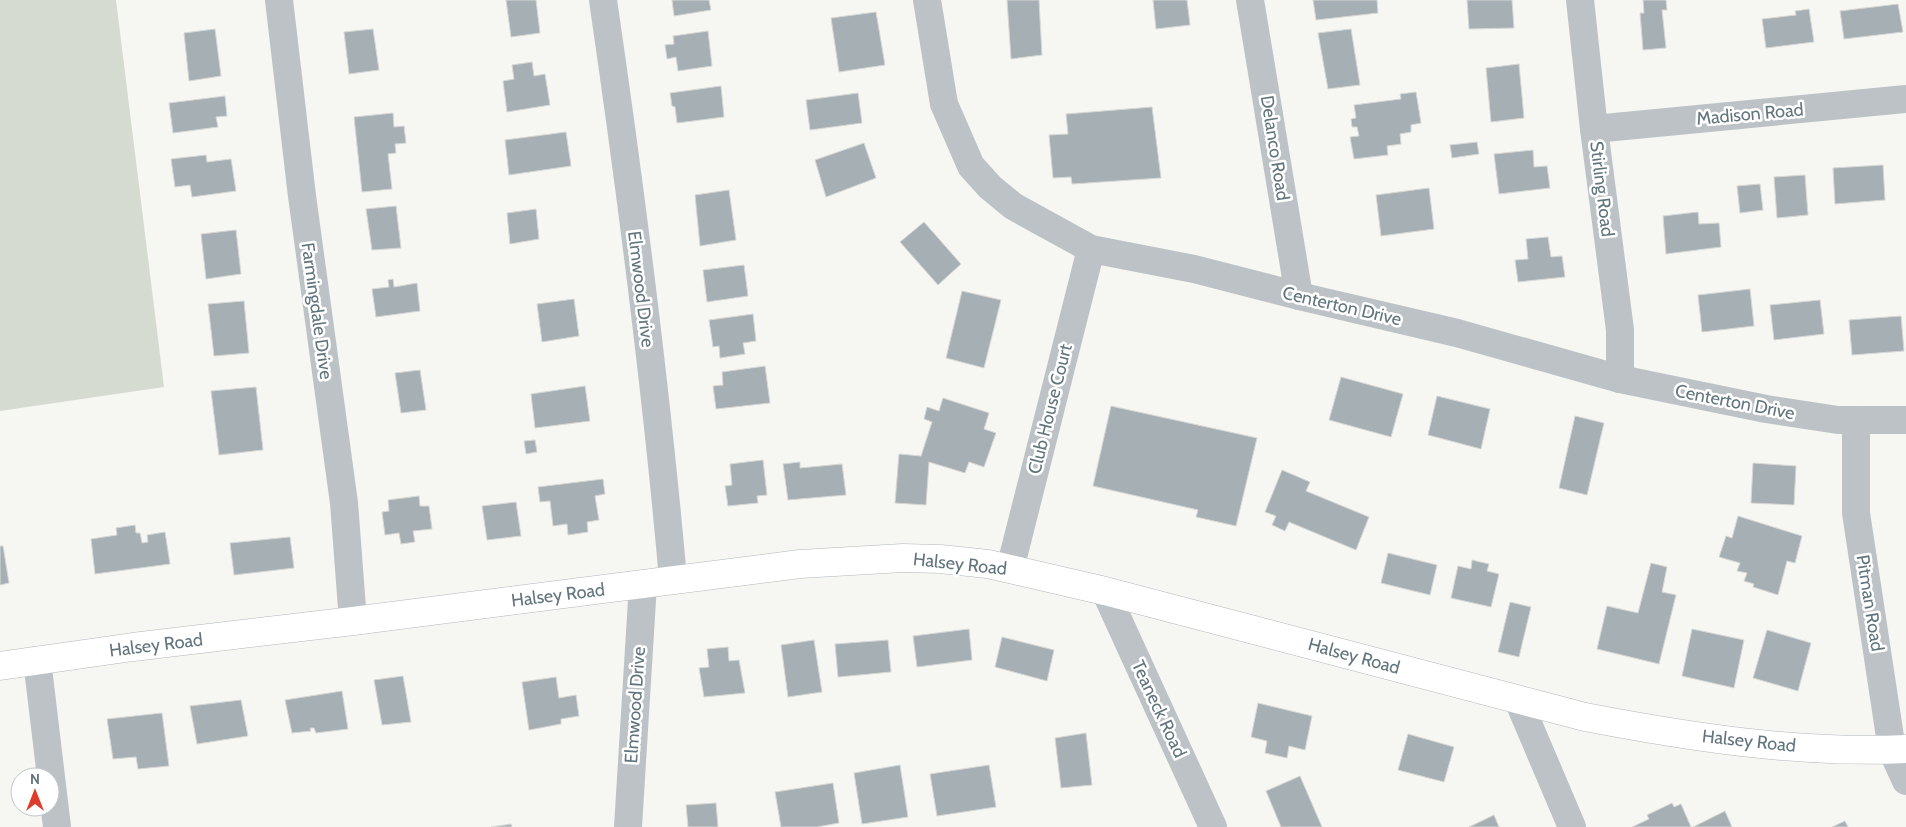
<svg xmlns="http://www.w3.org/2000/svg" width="1906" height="827" viewBox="0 0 1906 827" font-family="Cabin,sans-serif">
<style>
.green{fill:#d6dbd2}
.building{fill:#a6b0b4;stroke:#d7d7d5}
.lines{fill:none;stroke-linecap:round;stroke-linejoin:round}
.secondary-casing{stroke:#b1b8bb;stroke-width:29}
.street{stroke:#bcc2c5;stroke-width:28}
.secondary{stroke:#fff;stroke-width:28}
.labels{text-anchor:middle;stroke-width:5;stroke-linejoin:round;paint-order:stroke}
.street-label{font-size:18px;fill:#62757d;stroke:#fff}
</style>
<rect width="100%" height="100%" fill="#f6f6f3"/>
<polygon class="green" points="0,0 116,0 164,387 0,411"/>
<g class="building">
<polygon points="506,0 536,0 540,33 511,37"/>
<polygon points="672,0 709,0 711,10 674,16"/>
<polygon points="1007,0 1039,0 1042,55 1011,59"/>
<polygon points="1153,0 1187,0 1190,25 1156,29"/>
<polygon points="1313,0 1377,0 1378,13 1316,20"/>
<polygon points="1467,0 1512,0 1514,28 1469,29"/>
<polygon points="1643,0 1666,0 1667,10 1662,10 1666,48 1643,50 1640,13 1644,13"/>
<polygon points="1898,4 1903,32 1844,39 1840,11"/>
<polygon points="1809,9 1814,42 1766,48 1762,19 1796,15 1795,11"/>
<polygon points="876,12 885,65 839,72 831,18"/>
<polygon points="215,29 221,76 189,81 184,33"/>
<polygon points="373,29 379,70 349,74 344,32"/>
<polygon points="1351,29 1360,85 1328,89 1318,33"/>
<polygon points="708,31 712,66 678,71 676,57 667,59 665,45 674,44 673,36"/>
<polygon points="532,62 534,76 545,74 550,105 507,112 503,81 514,79 512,65"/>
<polygon points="1519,64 1524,118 1491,122 1486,68"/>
<polygon points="721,86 724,117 677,123 675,107 672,106 670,93"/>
<polygon points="1416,92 1421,123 1411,125 1411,132 1400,134 1401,144 1387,146 1388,155 1354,159 1350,137 1359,136 1357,127 1352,127 1351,119 1356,118 1354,105 1401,99 1400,94"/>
<polygon points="858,93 862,123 810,130 806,100"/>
<polygon points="225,96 227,116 216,117 218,127 173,133 169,103"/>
<polygon points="1152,107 1161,178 1072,184 1071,177 1053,178 1049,135 1068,134 1066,114"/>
<polygon points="393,113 394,127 404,126 406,143 395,144 396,153 388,154 392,189 362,192 354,117"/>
<polygon points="566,132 571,166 509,175 505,140"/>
<polygon points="1477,142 1479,154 1452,158 1450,145"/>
<polygon points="864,143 876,178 826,197 815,160"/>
<polygon points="1533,150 1534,167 1547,166 1550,188 1499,194 1494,154"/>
<polygon points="206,155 207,162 231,159 236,191 192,197 190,185 175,187 171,159"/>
<polygon points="1883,165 1885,200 1835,204 1833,168"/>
<polygon points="1805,175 1808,215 1777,218 1774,177"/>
<polygon points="1760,184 1763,210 1740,213 1737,186"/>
<polygon points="1429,188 1434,229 1381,236 1376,195"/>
<polygon points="729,190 736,240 700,246 695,195"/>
<polygon points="396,206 401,248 372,250 366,209"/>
<polygon points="536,209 539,239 510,244 507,213"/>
<polygon points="1698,212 1699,224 1719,223 1721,247 1666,254 1663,216"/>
<polygon points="924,222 961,264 938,285 900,242"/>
<polygon points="236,230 241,274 206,279 201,234"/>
<polygon points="1548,237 1551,257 1562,256 1565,277 1518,282 1515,260 1528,259 1526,239"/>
<polygon points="744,265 748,296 707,302 703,270"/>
<polygon points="393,279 394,287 417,283 420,311 376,317 372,289 389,287 388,280"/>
<polygon points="1750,289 1754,326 1702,332 1698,295"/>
<polygon points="962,291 1001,300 984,368 946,358"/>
<polygon points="574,299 579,336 542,342 537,304"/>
<polygon points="1820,300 1824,334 1774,340 1770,305"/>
<polygon points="244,301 249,353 214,356 208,304"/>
<polygon points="753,314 756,341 743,343 745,354 720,358 719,346 713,347 709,320"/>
<polygon points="1901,316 1904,351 1852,355 1849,320"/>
<polygon points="765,366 770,403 716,409 713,386 723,385 722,372"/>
<polygon points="420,370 426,410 401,413 395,373"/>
<polygon points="1341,377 1403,394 1391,437 1329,420"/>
<polygon points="585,386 590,421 535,428 531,394"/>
<polygon points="256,387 263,450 219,455 211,391"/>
<polygon points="1437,396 1490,409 1481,449 1428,435"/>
<polygon points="943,398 989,413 984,429 996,433 984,467 969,462 965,473 929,462 926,505 895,503 899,454 921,456 932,422 924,419 927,407 939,411"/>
<polygon points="1111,406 1257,438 1236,526 1196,517 1198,510 1093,486"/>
<polygon points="1575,416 1604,423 1587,495 1559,488"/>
<polygon points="535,440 537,452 526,454 524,441"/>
<polygon points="763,460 767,495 757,496 758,503 728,506 725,486 732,485 730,464"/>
<polygon points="800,462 800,468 842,464 846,495 788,500 783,464"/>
<polygon points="1753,463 1796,466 1794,505 1751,503"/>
<polygon points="1282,470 1310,482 1306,491 1369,517 1356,550 1289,522 1285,531 1272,525 1276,516 1265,512"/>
<polygon points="603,479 605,494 595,496 599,520 587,522 588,532 568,535 567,524 553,526 550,501 540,502 538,487"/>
<polygon points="419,496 420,506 429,506 432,529 413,531 415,542 401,544 399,533 385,535 382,512 389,511 388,500"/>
<polygon points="516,502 521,536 487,540 482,506"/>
<polygon points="1738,516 1802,536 1795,563 1787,561 1778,595 1753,587 1754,584 1744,581 1747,573 1737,571 1740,563 1719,557 1726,536 1732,538"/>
<polygon points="135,525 136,533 140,533 142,543 148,542 147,535 165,532 170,564 95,574 91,539 117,535 116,528"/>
<polygon points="290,537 294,568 234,575 230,543"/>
<polygon points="0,546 3,546 9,583 0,585"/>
<polygon points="1388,553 1437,565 1430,595 1381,583"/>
<polygon points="1472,560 1489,564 1487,571 1499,574 1491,607 1451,598 1458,566 1471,569"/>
<polygon points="1651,563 1667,567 1662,592 1676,595 1659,664 1597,649 1607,606 1638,613"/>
<polygon points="1510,602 1531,607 1519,657 1498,652"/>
<polygon points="969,629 972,660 917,667 913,636"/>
<polygon points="1692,629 1744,640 1734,688 1682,676"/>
<polygon points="1767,630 1811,643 1798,691 1753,678"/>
<polygon points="1002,637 1054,650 1047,681 995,667"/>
<polygon points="814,640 822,692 788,697 781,645"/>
<polygon points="888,640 891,672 838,677 835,644"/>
<polygon points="728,647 729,661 739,660 745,693 704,697 699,668 709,667 707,649"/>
<polygon points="403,676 411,722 382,725 374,680"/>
<polygon points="556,677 559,698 576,695 579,716 561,719 561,724 529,730 522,682"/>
<polygon points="342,691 348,729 316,733 314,728 310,728 311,731 292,733 285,700"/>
<polygon points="241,700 248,736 197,744 190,706"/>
<polygon points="1258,703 1312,716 1305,750 1289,746 1287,758 1265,753 1267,741 1251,737"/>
<polygon points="162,713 169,766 138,769 136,757 113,759 107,719"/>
<polygon points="1086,733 1092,785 1061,788 1055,738"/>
<polygon points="1408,734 1454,747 1444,782 1398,770"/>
<polygon points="900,765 908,817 862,824 854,773"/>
<polygon points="989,765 996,807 937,816 930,774"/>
<polygon points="1300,776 1322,827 1281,827 1266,791"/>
<polygon points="833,783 839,823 817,827 781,827 775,792"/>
<polygon points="716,803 718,827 688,827 686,805"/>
<polygon points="1672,803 1674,807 1681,804 1691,827 1632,827 1649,819 1647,815"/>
<polygon points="1725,811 1732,827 1693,827"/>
<polygon points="1494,815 1499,827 1469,827"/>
<polygon points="1845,821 1848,827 1832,827"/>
<polygon points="511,824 512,827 491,827"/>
</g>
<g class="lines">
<defs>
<path id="secondary" d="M0,666L133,647L353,621L800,564L903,558L940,559L988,564L1105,591L1585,717C1690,737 1798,754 1906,749"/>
</defs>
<use href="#secondary" class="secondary-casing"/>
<g class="street">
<polyline points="279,0 302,196 344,503 353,621"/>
<path d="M603,0C631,192 656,386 673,579"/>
<polyline points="927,0 944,104 971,166 990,187 1013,206 1091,249 1194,269 1299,296 1457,333 1620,379 1766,409 1838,420 1906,420"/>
<polyline points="1250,0 1299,296"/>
<polyline points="1580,0 1594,129 1620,330 1620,379"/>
<polyline points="1594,129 1906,99"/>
<polyline points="1856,421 1856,513 1892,750 1906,781"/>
<polyline points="1010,569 1091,249"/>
<polyline points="1105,591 1213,827"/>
<polyline points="37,660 57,827"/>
<polyline points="1518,700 1572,827"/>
<polyline points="628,827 643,584"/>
</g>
<use href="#secondary" class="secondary"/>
</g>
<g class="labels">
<g class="street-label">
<text transform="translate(1750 114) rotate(-5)" y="6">Madison Road</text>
<text transform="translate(1275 148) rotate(81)" y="6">Delanco Road</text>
<text transform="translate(1602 189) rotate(83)" y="6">Stirling Road</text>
<text transform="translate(641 289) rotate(83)" y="6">Elmwood Drive</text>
<text transform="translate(1342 306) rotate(13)" y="6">Centerton Drive</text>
<text transform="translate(317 311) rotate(82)" y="6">Farmingdale Drive</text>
<text transform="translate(1735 402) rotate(11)" y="6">Centerton Drive</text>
<text transform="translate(1050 409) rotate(-76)" y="6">Club House Court</text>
<text transform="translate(960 564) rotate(6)" y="6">Halsey Road</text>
<text transform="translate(558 595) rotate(-7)" y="6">Halsey Road</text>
<text transform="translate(1870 603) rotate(81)" y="6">Pitman Road</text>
<text transform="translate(156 645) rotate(-7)" y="6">Halsey Road</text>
<text transform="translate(1354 656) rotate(15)" y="6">Halsey Road</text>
<text transform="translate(635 705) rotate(-86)" y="6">Elmwood Drive</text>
<text transform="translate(1159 709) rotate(65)" y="6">Teaneck Road</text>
<text transform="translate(1749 741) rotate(6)" y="6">Halsey Road</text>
</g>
</g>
<g transform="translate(35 792)"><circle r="24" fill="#ffffff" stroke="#c0c8cb"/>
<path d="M0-4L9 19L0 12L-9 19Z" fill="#de3c2b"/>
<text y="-8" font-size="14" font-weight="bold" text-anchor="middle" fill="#62757d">N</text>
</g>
</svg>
